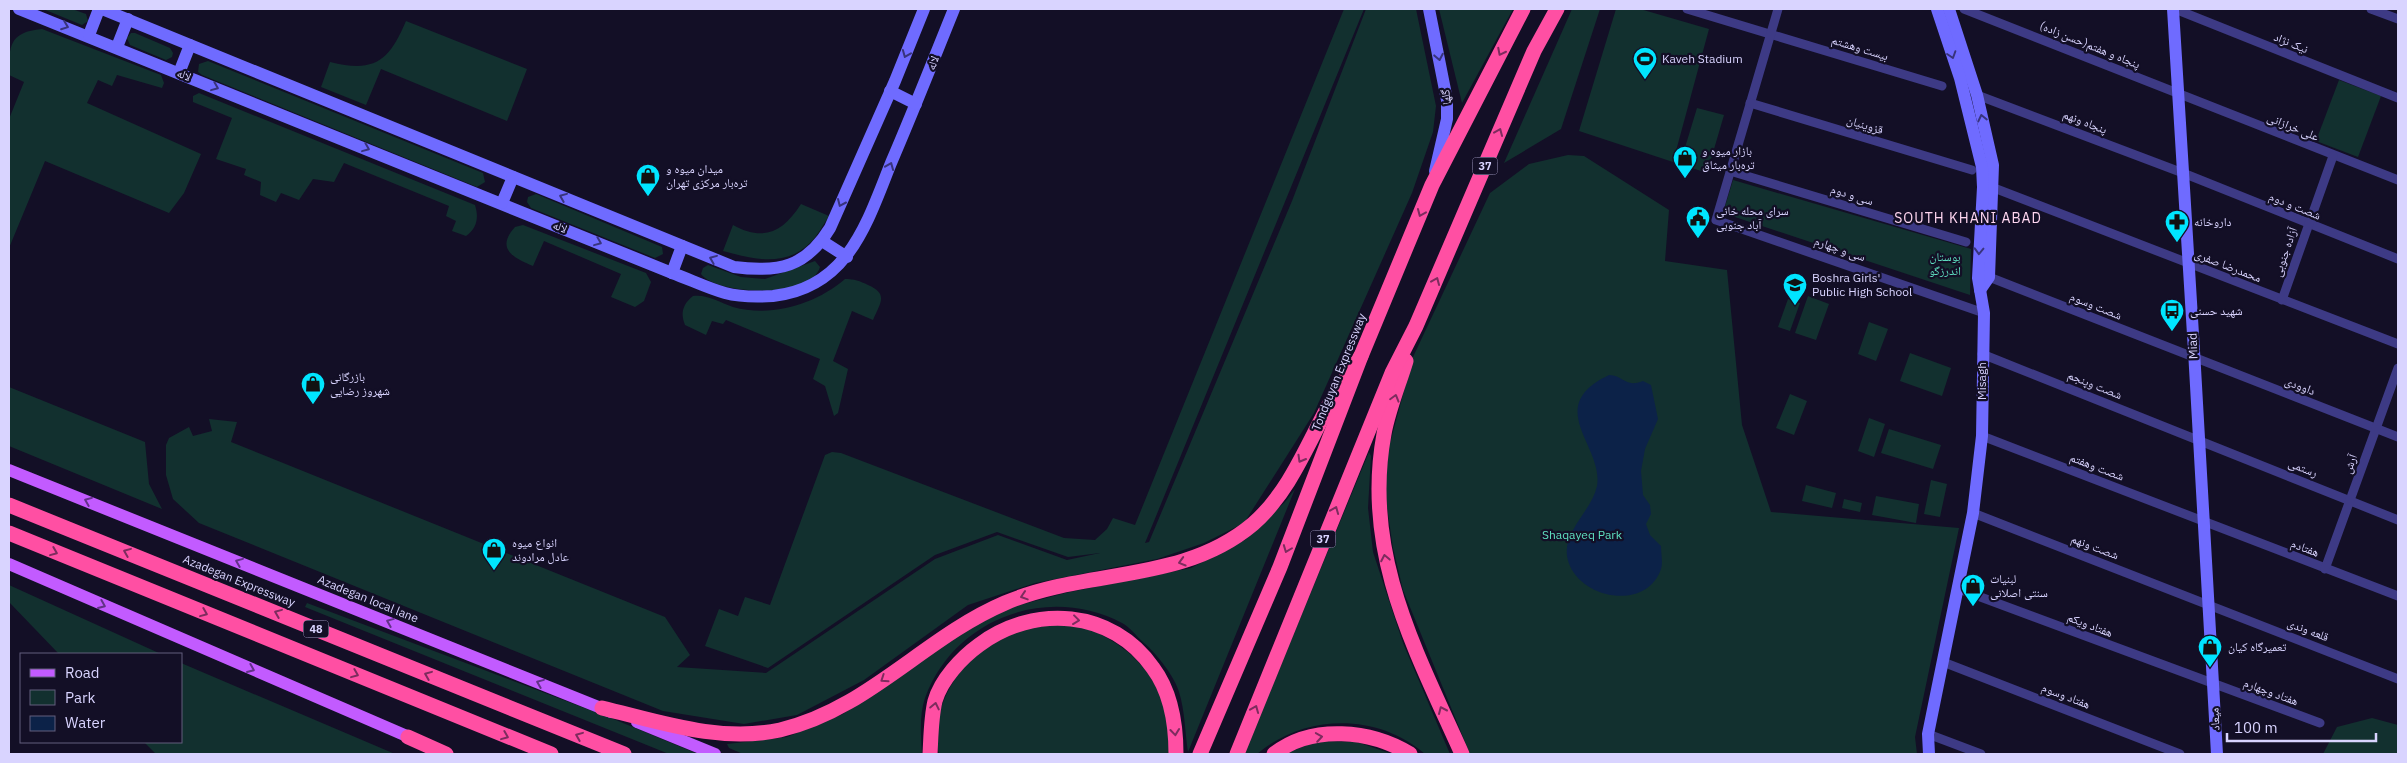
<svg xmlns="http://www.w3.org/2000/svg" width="2407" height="763" viewBox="0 0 2407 763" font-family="'IBM Plex Sans','Noto Naskh Arabic',sans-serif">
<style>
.green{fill:#12302f}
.water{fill:#0c2248}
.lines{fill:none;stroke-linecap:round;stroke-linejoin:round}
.street{stroke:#3d3a85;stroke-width:9}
.secondary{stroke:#6f6bff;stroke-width:12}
.primary{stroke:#c25bff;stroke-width:12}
.highway{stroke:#ff4fa3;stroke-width:15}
.oneway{stroke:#38347d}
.oneway2{stroke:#7d2c5e}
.oneway3{stroke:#623188}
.labels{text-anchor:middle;stroke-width:4.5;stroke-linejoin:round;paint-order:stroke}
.shield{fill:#130f26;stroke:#9e99be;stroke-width:1}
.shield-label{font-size:11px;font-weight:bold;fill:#d9d4ff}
.street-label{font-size:12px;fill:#d9d4ff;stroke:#130f26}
.poi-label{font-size:12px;fill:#d9d4ff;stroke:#130f26;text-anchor:start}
.park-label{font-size:12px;fill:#5fe0c0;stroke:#130f26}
.neighbourhood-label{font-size:14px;letter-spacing:1px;fill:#ffd6f0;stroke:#130f26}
</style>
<rect width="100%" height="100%" fill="#130f26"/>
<g class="green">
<polygon points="43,9 72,9 86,14 88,21 82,25"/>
<polygon points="1344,9 1364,9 1145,543 1149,542 1292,201 1366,9 1416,9 1436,106 1433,132 1412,193 1314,413 1244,523 1204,543 1157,559 1035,583 968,605 864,680 797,715 744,724 663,711 199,523 173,499 166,475 166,445 169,438 189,427 193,436 212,431 209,419 237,422 231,442 665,617 690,655 677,667 766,673 935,559 998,535 1067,560 1100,553 1068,557 997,532 935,555 768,668 705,646 719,609 738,616 745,597 770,605 825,455 832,452 841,453 1064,538 1095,540 1107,529 1113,518 1135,525"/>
<polygon points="1439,9 1513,9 1462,103"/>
<polygon points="1572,9 1600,9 1561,129 1504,163"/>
<polygon points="1616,9 1640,9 1709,29 1673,162 1579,131"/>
<path d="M406,21L527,69L507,121L381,69L366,105L321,87L330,62C375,73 389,61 406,21Z"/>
<path d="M42,29L161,75L164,83L162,88L117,75L112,86L98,80L87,103L201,154L184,193L169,213L45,161L9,248V119L24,82L9,75C9,46 9,32 42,29Z"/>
<polygon points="135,33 170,48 173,53 172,57 166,60 130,45 127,38 131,33"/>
<polygon points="208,61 483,173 485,182 477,187 202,75 198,72 199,64"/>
<polygon points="2339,80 2381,96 2358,157 2316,141"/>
<path d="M199,93L475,205C479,218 477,228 466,236L452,231L456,221L446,216L449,206L344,163L334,182L313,179L299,200L281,193L276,202L260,195L261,182L244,175L246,169L216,159L232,118L193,102V96Z"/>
<polygon points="1697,108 1724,115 1707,173 1680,164"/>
<polygon points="1568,155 1584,156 1669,210 1665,261 1727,270 1742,425 1771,512 1959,528 1915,737 1917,754 1470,754 1403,590 1393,548 1382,473 1413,357 1490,193 1529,164"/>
<polygon points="1733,180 1971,249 1970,295 1723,213"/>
<polygon points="536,194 662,247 663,254 655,258 531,208 527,202 528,197"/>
<path d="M801,204L829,216C823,225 818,235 811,242C786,268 752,259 723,251L733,225C764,242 783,232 801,204Z"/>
<path d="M523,225L646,273L651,282L644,301L635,307L611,297L621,274L544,241L533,266C514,258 495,249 515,227Z"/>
<path d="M815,261L820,267C812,298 718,296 701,274L703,268L708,265L741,277L765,279Z"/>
<path d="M845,279C854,279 860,281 868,285C889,294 880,303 873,320L852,311L833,361L848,369L838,413L834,416L825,386L813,379L820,359L726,320L723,324L712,321L706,335L685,325C680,313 683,304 693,296C707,294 719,302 733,307C771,318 816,304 845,279Z"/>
<polygon points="1808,296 1829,304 1816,340 1795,333"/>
<polygon points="1788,299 1800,303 1790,331 1778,327"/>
<polygon points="1869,322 1888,329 1876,361 1858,354"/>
<polygon points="1910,353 1951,368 1942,396 1900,381"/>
<polygon points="9,387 145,442 149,484 162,509 9,446"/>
<polygon points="1790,394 1807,401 1794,435 1776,428"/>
<polygon points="1869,418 1885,424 1874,457 1858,451"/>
<polygon points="1889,429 1941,445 1933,469 1881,453"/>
<path d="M1369,452L1371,456L1368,508L1373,552L1403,643L1450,754H1425C1377,712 1304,714 1257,754H1244Z"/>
<polygon points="1931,480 1947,484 1940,517 1924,514"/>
<polygon points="1806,485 1836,493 1832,508 1802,501"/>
<path d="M1295,489L1188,752C1185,733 1185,711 1179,692C1175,677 1156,653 1144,643C1137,637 1130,627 1122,623C1048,584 954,618 925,698C919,716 921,736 922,754H743L729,748L727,744L787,737L843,714L970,626L1008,608L1065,593L1191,568L1245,540L1285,502Z"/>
<polygon points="1876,496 1919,504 1916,523 1872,515"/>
<polygon points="1844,499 1862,503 1860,512 1842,508"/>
<polygon points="9,585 161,654 59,654 9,602"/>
<polygon points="307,603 611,718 698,754 669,754 305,607"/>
<path d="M1032,625C1051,625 1071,623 1089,629C1096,631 1103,636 1109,639C1151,663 1174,706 1169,754H939C929,714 953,673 983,648C996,637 1017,632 1032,625Z"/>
<polygon points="181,663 395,754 156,754 144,742 181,742"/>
<polygon points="2372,718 2398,725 2398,754 2323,754 2337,727"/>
<polygon points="1317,741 1357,742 1392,754 1285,754"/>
</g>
<path class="water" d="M1609,375C1625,376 1625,388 1643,381L1651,385L1658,419L1645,449L1641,471L1643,495L1650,505L1651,514L1646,524L1650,535L1661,546C1661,553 1663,563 1661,569C1647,610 1585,600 1570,566C1556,535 1591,514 1597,486C1604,446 1542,407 1609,375Z"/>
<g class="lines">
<g class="street">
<polyline points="1687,9 1942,86"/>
<polyline points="1778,9 1716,220 1984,313"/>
<polyline points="1964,9 2398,180"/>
<polyline points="2175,9 2398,98"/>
<polyline points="2371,9 2398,19"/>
<polyline points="1977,95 2183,173 2398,259"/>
<polyline points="1750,103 1972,170"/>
<polyline points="1730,171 1966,242"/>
<polyline points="1994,188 2398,344"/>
<polyline points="1989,277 2398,437"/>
<polyline points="2282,300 2333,156"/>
<polyline points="1982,354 2398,520"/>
<polyline points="1982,436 2398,596"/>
<polyline points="1973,513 2398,679"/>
<polyline points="2325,569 2398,368"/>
<polyline points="1959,589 2320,723"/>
<polyline points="1943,662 2180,754"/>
<polyline points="1928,734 1981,754"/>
</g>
<g class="secondary">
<path d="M19,9L672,273C689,279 707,288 725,293C740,297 758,297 773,296C848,288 867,223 891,163C913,112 933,61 954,9"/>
<path d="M102,9L734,267C779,273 806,267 830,228L895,81L924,9"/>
<polyline points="1429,9 1447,100 1447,119 1435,171"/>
<polyline points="1949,9 1977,95 1993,165 1989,277 1980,290"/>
<path d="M2173,9C2190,257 2202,506 2217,754"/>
<polyline points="89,35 99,9"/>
<polyline points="117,47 128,19"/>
<polyline points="179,73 190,45"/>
<polyline points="890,91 916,104"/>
<polyline points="502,203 513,177"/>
<polyline points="822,241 847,257"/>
<polyline points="672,273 682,246"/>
<polyline points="1929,754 1928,734 1973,513 1982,436 1984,313 1978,278 1983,187 1982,167 1960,78 1937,9"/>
</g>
<g class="primary">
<polyline points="9,470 611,712"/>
<polyline points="9,564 416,740"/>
<polyline points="637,722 715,754"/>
</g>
<g class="highway">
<path d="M1406,361C1399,384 1388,411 1384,434C1362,553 1415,649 1462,754"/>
<polyline points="9,505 624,754"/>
<polyline points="9,533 551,754"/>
<path d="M602,708C660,722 720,743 780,730C867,710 925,637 1005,603C1086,568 1182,584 1253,524C1292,490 1310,437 1335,394C1343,381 1352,369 1361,356"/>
<polyline points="408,737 446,754"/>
<path d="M930,754C931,737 931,718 935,701C941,680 961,658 979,645C1034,604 1112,609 1153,668C1171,692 1176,725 1176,754"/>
<polyline points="1200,754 1280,567 1361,356 1432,185 1523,9"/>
<polyline points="1237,754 1392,373 1416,326 1534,51 1557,9"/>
<path d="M1274,754C1312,724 1371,730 1410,754"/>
</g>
</g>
<defs><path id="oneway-chevron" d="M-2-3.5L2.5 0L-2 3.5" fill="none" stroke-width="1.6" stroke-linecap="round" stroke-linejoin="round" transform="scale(1.25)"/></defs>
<g class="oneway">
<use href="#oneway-chevron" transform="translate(65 26) rotate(21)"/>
<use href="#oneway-chevron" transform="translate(906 54) rotate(112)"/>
<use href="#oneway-chevron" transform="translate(1952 55) rotate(72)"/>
<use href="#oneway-chevron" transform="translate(1439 57) rotate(79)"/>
<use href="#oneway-chevron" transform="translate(215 87) rotate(22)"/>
<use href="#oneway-chevron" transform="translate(1982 118) rotate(-103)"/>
<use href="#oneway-chevron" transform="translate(366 148) rotate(22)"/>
<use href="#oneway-chevron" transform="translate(890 166) rotate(-68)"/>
<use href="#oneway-chevron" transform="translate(563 197) rotate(-158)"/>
<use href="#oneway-chevron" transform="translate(841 203) rotate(114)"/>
<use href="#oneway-chevron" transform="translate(598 242) rotate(22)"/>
<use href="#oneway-chevron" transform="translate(1979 251) rotate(92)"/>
<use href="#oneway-chevron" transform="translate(713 259) rotate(-158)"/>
</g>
<g class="oneway2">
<use href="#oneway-chevron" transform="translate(1501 52) rotate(117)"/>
<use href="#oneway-chevron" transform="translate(1499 132) rotate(-67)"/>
<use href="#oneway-chevron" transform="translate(1421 213) rotate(113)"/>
<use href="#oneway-chevron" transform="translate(1436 281) rotate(-67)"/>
<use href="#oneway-chevron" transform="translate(1395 398) rotate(-74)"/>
<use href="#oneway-chevron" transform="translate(1301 459) rotate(120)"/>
<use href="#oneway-chevron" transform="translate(1335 510) rotate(-68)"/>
<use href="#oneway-chevron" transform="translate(1287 549) rotate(111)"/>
<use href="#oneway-chevron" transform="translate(54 552) rotate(22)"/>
<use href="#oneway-chevron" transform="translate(127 552) rotate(-158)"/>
<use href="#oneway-chevron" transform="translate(1385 558) rotate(-101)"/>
<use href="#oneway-chevron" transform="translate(1182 562) rotate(164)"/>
<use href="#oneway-chevron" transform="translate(1024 596) rotate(162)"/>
<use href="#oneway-chevron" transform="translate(204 613) rotate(22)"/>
<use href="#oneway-chevron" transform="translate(278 613) rotate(-158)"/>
<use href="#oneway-chevron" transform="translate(1076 620) rotate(7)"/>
<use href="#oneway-chevron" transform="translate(355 674) rotate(22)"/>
<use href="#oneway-chevron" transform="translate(428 675) rotate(-158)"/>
<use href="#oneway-chevron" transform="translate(884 679) rotate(146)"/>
<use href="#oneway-chevron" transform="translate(935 706) rotate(-78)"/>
<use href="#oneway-chevron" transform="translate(1255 709) rotate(-68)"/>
<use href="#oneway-chevron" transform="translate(1442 710) rotate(-114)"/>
<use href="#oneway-chevron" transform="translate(1175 732) rotate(84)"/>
<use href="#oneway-chevron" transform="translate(505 736) rotate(22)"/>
<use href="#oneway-chevron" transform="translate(579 736) rotate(-158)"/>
<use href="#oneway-chevron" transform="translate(1319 737) rotate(-9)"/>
</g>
<g class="oneway3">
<use href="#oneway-chevron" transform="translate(88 501) rotate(-158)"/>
<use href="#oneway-chevron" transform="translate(239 562) rotate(-158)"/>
<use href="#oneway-chevron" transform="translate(102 605) rotate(23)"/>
<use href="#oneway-chevron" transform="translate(390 622) rotate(-158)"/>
<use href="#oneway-chevron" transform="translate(251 669) rotate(23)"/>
<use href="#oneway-chevron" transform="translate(540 683) rotate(-158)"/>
</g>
<defs>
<symbol id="stadium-pin" viewBox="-11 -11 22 30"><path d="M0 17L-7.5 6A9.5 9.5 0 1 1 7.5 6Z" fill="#00e5ff" stroke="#130f26"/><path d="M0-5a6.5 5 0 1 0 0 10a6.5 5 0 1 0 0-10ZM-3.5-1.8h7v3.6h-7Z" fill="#111"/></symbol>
<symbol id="shop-pin" viewBox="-11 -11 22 30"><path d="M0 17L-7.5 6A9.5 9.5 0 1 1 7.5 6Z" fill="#00e5ff" stroke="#130f26"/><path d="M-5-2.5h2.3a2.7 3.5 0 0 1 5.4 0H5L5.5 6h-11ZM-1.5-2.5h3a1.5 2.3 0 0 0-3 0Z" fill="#111"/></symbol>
<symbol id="civic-pin" viewBox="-11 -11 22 30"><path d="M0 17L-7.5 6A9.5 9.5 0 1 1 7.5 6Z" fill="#00e5ff" stroke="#130f26"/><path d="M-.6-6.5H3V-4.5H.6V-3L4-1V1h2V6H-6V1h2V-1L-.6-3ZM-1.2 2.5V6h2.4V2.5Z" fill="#111"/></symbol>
<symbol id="pharmacy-pin" viewBox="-11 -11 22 30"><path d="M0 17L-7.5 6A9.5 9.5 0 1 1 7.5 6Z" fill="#00e5ff" stroke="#130f26"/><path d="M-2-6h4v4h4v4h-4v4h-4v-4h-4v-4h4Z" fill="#111"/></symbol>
<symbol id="school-pin" viewBox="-11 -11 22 30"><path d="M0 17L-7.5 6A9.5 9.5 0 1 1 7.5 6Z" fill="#00e5ff" stroke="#130f26"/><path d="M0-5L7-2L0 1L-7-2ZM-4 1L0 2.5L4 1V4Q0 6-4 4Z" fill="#111"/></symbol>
<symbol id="bus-pin" viewBox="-11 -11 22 30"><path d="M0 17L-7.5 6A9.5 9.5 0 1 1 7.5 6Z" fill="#00e5ff" stroke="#130f26"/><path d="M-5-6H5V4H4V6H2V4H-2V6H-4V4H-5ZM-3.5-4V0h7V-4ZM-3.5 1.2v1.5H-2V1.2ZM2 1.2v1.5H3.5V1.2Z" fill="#111"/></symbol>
</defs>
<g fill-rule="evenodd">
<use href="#stadium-pin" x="1631" y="45" width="28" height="38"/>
<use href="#shop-pin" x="1671" y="144" width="28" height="38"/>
<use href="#shop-pin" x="634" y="162" width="28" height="38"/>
<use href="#civic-pin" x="1684" y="204" width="28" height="38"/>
<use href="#pharmacy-pin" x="2163" y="208" width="28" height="38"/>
<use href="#school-pin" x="1781" y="271" width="28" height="38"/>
<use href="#bus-pin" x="2158" y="297" width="28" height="38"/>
<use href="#shop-pin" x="299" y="370" width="28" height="38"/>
<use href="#shop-pin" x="480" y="536" width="28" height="38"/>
<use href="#shop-pin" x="1959" y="572" width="28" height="38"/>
<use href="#shop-pin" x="2196" y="633" width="28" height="38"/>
</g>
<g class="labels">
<g class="shield">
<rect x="1472.5" y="157.5" width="25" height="17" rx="4"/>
<rect x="1310.5" y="530.5" width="25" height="17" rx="4"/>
<rect x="303.5" y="620.5" width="25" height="17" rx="4"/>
</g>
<g class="shield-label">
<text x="1485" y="170">37</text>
<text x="1323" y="543">37</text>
<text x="316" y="633">48</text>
</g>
<g class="street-label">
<text transform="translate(2291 43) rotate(22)" y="4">نیک نژاد</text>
<text transform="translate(2090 45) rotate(22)" y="4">(حسن زاده)پنجاه و هفتم</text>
<text transform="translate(1860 48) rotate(17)" y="4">بیست وهشتم</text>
<text transform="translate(933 63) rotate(-69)" y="4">لاله</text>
<text transform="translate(184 75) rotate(22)" y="4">لاله</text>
<text transform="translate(1446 97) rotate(-97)" y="4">گلها</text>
<text transform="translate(2085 122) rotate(21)" y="4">پنجاه ونهم</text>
<text transform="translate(1865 125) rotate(17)" y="4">قزوینیان</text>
<text transform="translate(2293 127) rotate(22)" y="4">علی خرازانی</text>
<text transform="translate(1852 195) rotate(17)" y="4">سی و دوم</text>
<text transform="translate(2295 206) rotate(22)" y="4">شصت و دوم</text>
<text transform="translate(560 227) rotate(22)" y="4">لاله</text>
<text transform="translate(1840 249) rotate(19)" y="4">سی و چهارم</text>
<text transform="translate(2285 252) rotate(-71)" y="4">آزاده جنوبی</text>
<text transform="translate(2228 266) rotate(21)" y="4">محمدرضا صفری</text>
<text transform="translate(2096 306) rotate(22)" y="4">شصت وسوم</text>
<text transform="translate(2193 346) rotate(-92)" y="4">Miad</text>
<text transform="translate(1339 372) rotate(-68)" y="4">Tondguyan Expressway</text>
<text transform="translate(1982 381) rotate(-90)" y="4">Misagh</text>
<text transform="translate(2095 385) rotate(22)" y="4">شصت وپنجم</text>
<text transform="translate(2300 386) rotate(21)" y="4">داوودی</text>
<text transform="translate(2350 464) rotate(-70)" y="4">آرش</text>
<text transform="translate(2097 467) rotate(21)" y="4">شصت وهفتم</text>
<text transform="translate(2303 468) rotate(22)" y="4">رستمی</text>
<text transform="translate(2095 547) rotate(21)" y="4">شصت ونهم</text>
<text transform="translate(2305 548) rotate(21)" y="4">هفتادم</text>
<text transform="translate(239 581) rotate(22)" y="4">Azadegan Expressway</text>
<text transform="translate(368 599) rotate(22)" y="4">Azadegan local lane</text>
<text transform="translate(2090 625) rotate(21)" y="4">هفتاد ویکم</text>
<text transform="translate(2308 630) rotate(21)" y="4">قلعه وندی</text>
<text transform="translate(2271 692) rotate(20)" y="4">هفتاد وچهارم</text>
<text transform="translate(2066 696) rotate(21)" y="4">هفتاد وسوم</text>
<text transform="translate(2215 719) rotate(-93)" y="4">میعاد</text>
</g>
<g class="poi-label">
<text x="1662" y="63">Kaveh Stadium</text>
<text x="1702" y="155">بازار میوه و<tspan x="1702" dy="14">تره‌بار میثاق</tspan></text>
<text x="666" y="173">میدان میوه و<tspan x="666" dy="14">تره‌بار مرکزی تهران</tspan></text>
<text x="1716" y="215">سرای محله خانی<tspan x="1716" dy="14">آباد جنوبی</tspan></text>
<text x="2194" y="226">داروخانه</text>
<text x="1812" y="282">Boshra Girls'<tspan x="1812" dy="14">Public High School</tspan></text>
<text x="2190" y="315">شهید حسنی</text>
<text x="330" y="381">بازرگانی<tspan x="330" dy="14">شهروز رضایی</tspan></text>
<text x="512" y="547">انواع میوه<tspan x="512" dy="14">عادل مرادوند</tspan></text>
<text x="1990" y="583">لبنیات<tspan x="1990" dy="14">سنتی اصلانی</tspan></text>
<text x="2228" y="651">تعمیرگاه کیان</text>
</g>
<g class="park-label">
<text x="1945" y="261">بوستان<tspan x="1945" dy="14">اندرزگو</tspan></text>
<text x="1582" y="539">Shaqayeq Park</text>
</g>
<g class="neighbourhood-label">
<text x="1968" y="223">SOUTH KHANI ABAD</text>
</g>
</g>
<rect width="2407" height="763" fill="none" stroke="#d9d4ff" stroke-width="20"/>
<rect x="20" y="653" width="162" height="90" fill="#130f26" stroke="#625e7d"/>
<rect x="30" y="669" width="25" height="8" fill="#c25bff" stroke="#625e7d"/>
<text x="65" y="678" font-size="15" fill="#d9d4ff">Road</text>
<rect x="30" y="690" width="25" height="15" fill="#12302f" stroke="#625e7d"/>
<text x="65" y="703" font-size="15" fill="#d9d4ff">Park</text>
<rect x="30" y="716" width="25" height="15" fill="#0c2248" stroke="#625e7d"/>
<text x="65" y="728" font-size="15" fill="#d9d4ff">Water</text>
<path d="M2227 733v8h149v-8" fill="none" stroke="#d9d4ff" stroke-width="2.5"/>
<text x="2234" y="733" font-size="15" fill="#d9d4ff" stroke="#130f26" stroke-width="4" paint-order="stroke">100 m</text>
</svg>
